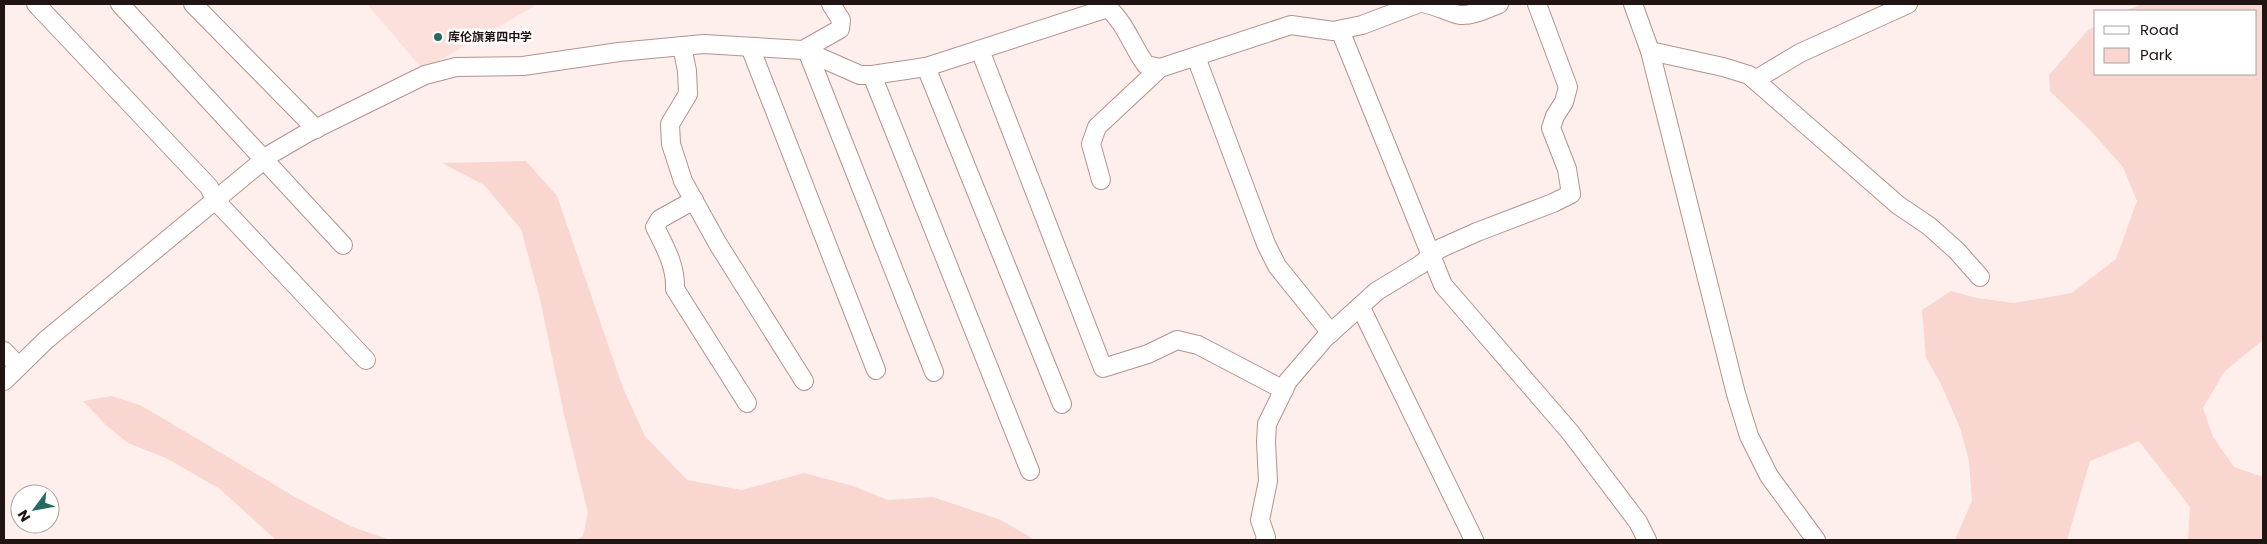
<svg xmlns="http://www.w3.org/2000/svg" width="2267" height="544" viewBox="0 0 2267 544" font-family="Poppins,'Noto Sans SC',sans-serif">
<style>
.built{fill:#fce0db}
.green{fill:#f9d6d0}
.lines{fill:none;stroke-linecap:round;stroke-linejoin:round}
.minor-casing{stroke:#b4928c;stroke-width:20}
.minor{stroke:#fff;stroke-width:18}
.poi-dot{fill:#256b5f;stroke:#fff;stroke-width:2}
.labels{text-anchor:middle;stroke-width:5;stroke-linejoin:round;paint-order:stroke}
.poi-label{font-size:12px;font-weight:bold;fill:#211513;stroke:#fff;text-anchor:start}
</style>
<rect width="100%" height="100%" fill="#feefed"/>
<polygon class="built" points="367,4 538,4 423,70"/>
<g class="green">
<polygon points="2142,4 2263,4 2263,340 2225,371 2203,408 2213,437 2234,467 2263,477 2263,540 2188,540 2190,507 2139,441 2090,461 2067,540 1955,540 1972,501 1969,461 1960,428 1940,382 1926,358 1922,310 1951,291 1977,298 2014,303 2072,293 2116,259 2137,201 2123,167 2090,130 2050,91 2049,75 2088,30 2096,26 2096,74 2256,74 2256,11 2125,11"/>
<polygon points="526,161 557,196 623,388 645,436 687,480 742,490 804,473 853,486 888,500 933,497 1001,520 1035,540 576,540 583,536 588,513 564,414 540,299 521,229 484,185 442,163"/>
<polygon points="112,396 142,406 295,497 350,526 390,540 276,540 220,489 166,458 128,443 108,427 83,401"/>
</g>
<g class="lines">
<defs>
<g id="minor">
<polyline points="36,4 209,187 216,201 366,360"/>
<polyline points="120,4 343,245"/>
<polyline points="193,4 316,129"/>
<path d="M1426,4C1438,6 1449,13 1460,15C1473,16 1488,8 1499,4"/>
<polyline points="1633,4 1650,51 1736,394 1749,436 1769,476 1816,540"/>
<polyline points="1340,30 1443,285 1570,432 1638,522 1647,540"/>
<polyline points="682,46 687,71 688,94 670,124 671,144 683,181 718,244 804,381"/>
<polyline points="750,47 876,370"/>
<polyline points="803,50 840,29 841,20 831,4"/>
<polyline points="980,50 1103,368 1148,354 1177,340 1198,345 1284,390"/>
<polyline points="1650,51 1723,67 1749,75 1898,205 1929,226 1957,251 1980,277"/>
<polyline points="808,53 934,372"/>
<polyline points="1196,57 1266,244 1277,266 1331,333"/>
<polyline points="926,67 1062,404"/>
<polyline points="872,75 1030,471"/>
<polyline points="1755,80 1800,53 1908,4"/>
<polyline points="1101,180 1091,144 1097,127 1160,68"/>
<path d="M694,200L660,219L655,227C665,247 676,266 675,289L747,403"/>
<polyline points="1360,306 1474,540"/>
<polyline points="4,351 18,366"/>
<path d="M4,381L46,340L271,154L307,133L425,75L456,67L523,66L619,52L704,44L803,50L860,75H872L926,67L1108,8C1126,24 1132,46 1146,65L1160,68L1291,25L1333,31L1362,25L1417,4"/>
<polyline points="1265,540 1266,537 1260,520 1268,481 1266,442 1267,424 1288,381 1325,338 1377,291 1420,265 1439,249 1477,232 1553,203 1571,194 1567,169 1551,128 1555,116 1564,102 1568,87 1537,4"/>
</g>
</defs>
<use href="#minor" class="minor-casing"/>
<use href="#minor" class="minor"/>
</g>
<circle class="poi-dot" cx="438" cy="37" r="5"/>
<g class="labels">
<g class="poi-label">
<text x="448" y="41">库伦旗第四中学</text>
</g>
</g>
<rect width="2267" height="544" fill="none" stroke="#211513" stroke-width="10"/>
<rect x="2094" y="10" width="162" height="65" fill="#ffffff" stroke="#a6a1a1"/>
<rect x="2104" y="26" width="25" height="8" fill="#ffffff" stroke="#a6a1a1"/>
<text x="2140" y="35" font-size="15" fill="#211513">Road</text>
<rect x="2104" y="48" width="25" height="15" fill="#f9d6d0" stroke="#a6a1a1"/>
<text x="2140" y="60" font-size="15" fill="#211513">Park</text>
<g transform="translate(35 509) rotate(238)"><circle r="24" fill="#ffffff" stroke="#a6a1a1"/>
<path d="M0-4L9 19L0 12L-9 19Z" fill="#256b5f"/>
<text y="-8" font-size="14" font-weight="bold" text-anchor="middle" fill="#211513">N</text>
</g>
</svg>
